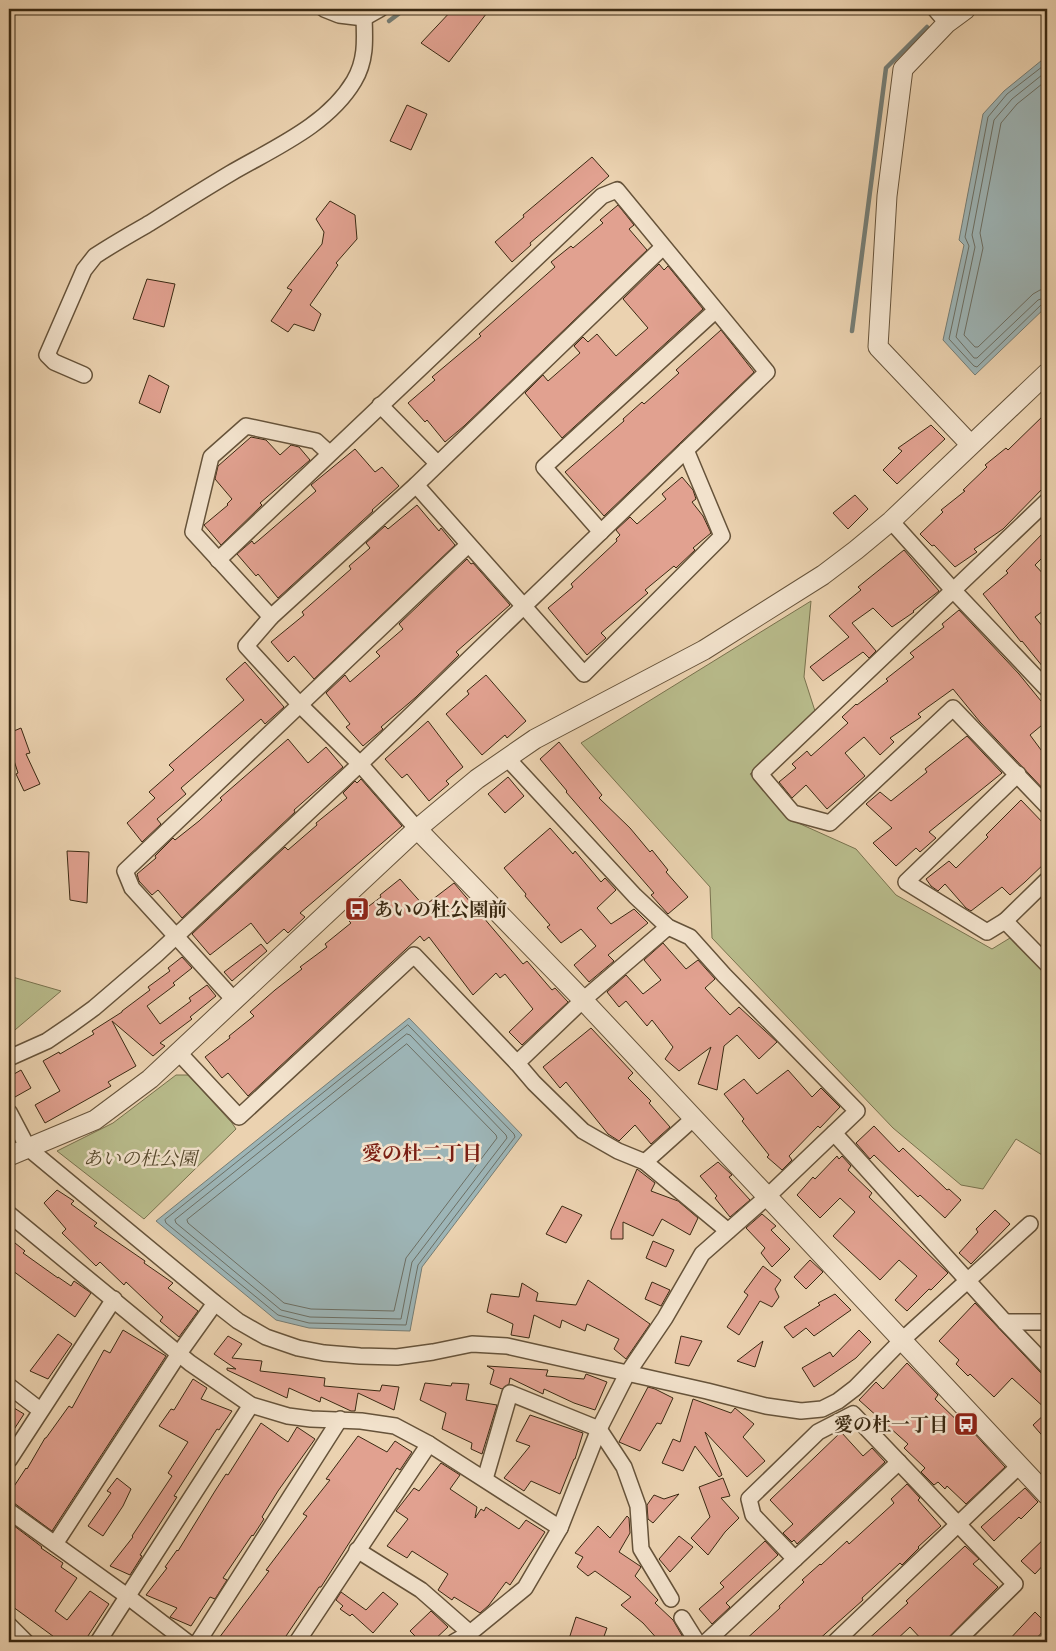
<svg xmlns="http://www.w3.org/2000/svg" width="1056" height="1651" viewBox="0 0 1056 1651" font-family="'IM FELL English','Noto Serif JP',serif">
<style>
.green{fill:#b8bb8b;stroke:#79724e}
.water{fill:#9db5b7;stroke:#757d75}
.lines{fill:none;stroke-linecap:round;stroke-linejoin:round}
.shore{stroke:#6c6f64;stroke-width:1}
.stream{stroke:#757d75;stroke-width:4.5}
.building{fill:#e1a190;stroke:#3a2912}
.minor-casing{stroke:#66533a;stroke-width:18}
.tertiary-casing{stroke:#66533a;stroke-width:21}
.minor{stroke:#f2e2cc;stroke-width:15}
.tertiary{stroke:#f2e2cc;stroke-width:19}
.labels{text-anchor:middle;stroke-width:5;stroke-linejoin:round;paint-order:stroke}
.poi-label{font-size:19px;font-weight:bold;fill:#3a2912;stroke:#f2e2cc;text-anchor:start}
.park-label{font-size:19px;font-style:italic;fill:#53462a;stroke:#f2e2cc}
.neighbourhood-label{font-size:20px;font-weight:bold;fill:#7a1f14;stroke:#f2e2cc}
</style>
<rect width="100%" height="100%" fill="#ebd2b0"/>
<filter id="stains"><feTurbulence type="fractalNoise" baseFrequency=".004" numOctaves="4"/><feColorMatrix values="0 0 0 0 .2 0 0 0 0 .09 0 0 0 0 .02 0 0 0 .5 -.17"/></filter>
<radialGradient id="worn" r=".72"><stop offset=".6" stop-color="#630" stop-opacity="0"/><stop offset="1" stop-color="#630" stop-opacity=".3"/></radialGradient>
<g class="green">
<polygon points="811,601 804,677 815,711 750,774 787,818 856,849 896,895 992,949 1010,938 1047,976 1047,1158 1016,1139 983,1189 961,1185 893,1128 712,938 710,887 581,743"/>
<polygon points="9,976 61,991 9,1035"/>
<polygon points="176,1075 188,1075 232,1123 236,1129 144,1219 57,1151 113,1123"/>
</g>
<g class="water">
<polygon points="1047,56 1047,306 975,375 943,340 964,245 959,240 983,114 1004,91"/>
<polygon points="409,1018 522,1135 422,1267 410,1331 309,1328 276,1320 156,1221"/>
</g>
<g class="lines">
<g class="shore">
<polyline points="1047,63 1007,94 988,117 965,237 969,246 949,339 974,366 977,367 1042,304 1047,303"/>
<polyline points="1047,71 1012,99 994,120 972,235 975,247 956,337 974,358 977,358 1038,300 1047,297"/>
<polyline points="1047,80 1017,104 1001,123 980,233 983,248 964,335 975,347 978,347 1033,294 1040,290 1047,289"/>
<polygon points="408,1025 514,1134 515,1137 418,1265 406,1325 309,1323 278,1315 166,1223 165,1220"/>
<polygon points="407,1034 410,1035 506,1135 507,1138 412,1262 401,1319 310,1317 281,1310 176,1223 175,1220"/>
<polygon points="407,1044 496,1135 497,1138 406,1258 394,1311 311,1309 284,1303 188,1223 187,1220"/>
</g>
<g class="stream">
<polyline points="389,21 405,9"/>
<polyline points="852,331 886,68 927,27"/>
</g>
</g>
<g class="building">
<polygon points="453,9 490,9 449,62 421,43"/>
<polygon points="407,105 427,114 411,150 390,141"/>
<polygon points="592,157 609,176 530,243 531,245 512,262 495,242 524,217 523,215"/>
<polygon points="330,201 355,215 357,239 336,263 338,265 310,305 321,314 314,331 294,324 288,332 271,321 292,290 287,288 322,244 324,232 316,219"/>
<polygon points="618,205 634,225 629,229 647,250 464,426 445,442 427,420 425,422 408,403 435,380 432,377 481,336 479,334 555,267 551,262 571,246 573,248 603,223 600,220"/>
<polygon points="659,264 664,270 668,266 703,309 562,438 525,393 543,375 548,381 580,353 574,346 583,337 588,342 597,334 616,356 648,328 623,299"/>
<polygon points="147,279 175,284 164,327 133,319"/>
<polygon points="721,330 754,372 604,516 565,472 624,421 623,419 642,402 644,404 679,373 676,370"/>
<polygon points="149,375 169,386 160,413 139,403"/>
<polygon points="1047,412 1047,484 1003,529 974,549 977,552 955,567 934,545 932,546 920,534 943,512 941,510 965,491 963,490 987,467 985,465 1006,448 1008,450"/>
<polygon points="931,425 945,439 897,484 883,470 902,451 898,448"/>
<polygon points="251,437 266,440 280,455 291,445 299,447 310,460 260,503 262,505 221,545 204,525 228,505 227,504 232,499 215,479 218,466"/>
<polygon points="355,449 375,472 382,467 399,486 372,510 373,511 278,598 258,574 256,576 237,554 252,541 254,544 259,540 316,491 311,485"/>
<polygon points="682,477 693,490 696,499 692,502 703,516 711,533 693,548 695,550 676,568 674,566 645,590 648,593 601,633 606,638 587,655 548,608 573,587 571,584 617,541 616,539 620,535 616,530 630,517 637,524 666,499 662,494"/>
<polygon points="855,495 868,509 848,529 833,513"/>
<polygon points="417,505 439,531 441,528 455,545 314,679 294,656 288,662 271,642 304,615 302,612 351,569 349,566 370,548 366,543 385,526 388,529"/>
<polygon points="1047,529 1047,553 1035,565 1047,578 1047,608 1035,617 1047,632 1047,672 1022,641 1021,642 983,594 1008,573 1006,571"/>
<polygon points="904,550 939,591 913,611 914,612 892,627 873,608 852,623 876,651 869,658 863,652 823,681 810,667 849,637 829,616 861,590 858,587"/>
<polygon points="467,559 471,564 473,563 510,605 456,652 459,655 416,697 381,727 383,729 363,746 346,727 350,724 326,693 345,675 350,682 380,656 376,652 403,629 399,624"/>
<polygon points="959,610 1019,674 1041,701 1047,698 1047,721 1030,735 1047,758 1047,793 980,722 953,689 918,714 921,717 890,738 894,742 880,755 864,737 845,753 865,776 827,809 806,785 792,798 779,782 796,768 792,764 807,751 811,756 848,723 842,717 856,704 857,705 888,681 886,679 914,657 910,653 944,627 942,624"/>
<polygon points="245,662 284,707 265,724 261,719 181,788 186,794 157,819 161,824 142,842 127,823 155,798 149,792 174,770 169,765 244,700 226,679"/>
<polygon points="486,675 526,721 507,738 505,735 482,755 446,714 469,694 467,691"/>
<polygon points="428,721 463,767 446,781 449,784 429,801 407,774 402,778 385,759"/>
<polygon points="21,728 30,753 26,754 40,784 24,791 16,774 18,773 9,745 9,733"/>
<polygon points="967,736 1002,773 929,832 936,838 920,852 916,848 896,866 873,843 892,828 866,804 880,792 891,801 927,772 925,769"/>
<polygon points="288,739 308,763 326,747 343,767 294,810 295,812 182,918 158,890 152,895 139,881 137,874 156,858 155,856 173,838 175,840 199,821 222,800 220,798"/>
<polygon points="559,742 602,795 599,798 630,828 650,852 652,850 668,870 666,872 688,897 668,914 651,895 654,893 566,792 567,791 540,759"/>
<polygon points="508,777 524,796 505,813 488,794"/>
<polygon points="361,779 402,826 300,913 305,917 288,933 284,929 267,944 251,923 210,955 192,934 285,847 288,850 317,825 316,823 347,798 343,793 355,781 357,783"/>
<polygon points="1021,800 1047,827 1047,861 1025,882 1010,895 1002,887 971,911 966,908 945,884 938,891 931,886 926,879 949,861 956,868 988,837 986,835"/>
<polygon points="550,828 573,854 575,851 601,882 605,878 616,890 597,908 611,924 634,909 648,923 608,955 614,961 589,982 574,965 596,946 581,929 561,943 547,927 550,925 525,896 526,894 504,868"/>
<polygon points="67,851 89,852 87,903 70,900"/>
<polygon points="400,879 424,906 454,883 523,964 527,961 552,990 555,988 568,1002 522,1045 509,1032 533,1009 505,974 500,978 496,973 473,995 429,937 424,941 420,936 248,1096 228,1073 222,1078 205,1057 230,1038 229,1036 254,1016 250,1012 275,990 302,969 300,967 327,947 325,944 351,923 349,921 381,897 380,895"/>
<polygon points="663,943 686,969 698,960 715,979 705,988 730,1015 739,1007 777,1042 759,1059 737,1035 724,1046 717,1090 698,1084 711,1047 679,1071 665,1059 673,1047 652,1020 647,1026 626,1001 619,1007 607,992 626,975 643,994 661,980 644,960"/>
<polygon points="261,944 267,951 232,981 224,972"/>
<polygon points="182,957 192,968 173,983 175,985 147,1006 160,1024 191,1001 189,998 207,985 216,996 190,1017 192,1019 160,1043 165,1046 153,1056 112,1021 136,1066 108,1082 111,1086 45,1123 35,1105 60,1091 43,1061 59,1052 60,1054 94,1034 92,1031 122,1012 122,1011 150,990 148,987 170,971 168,968"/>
<polygon points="591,1028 633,1073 628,1078 651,1101 649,1103 670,1127 651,1144 635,1125 619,1141 608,1134 566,1082 560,1088 543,1067"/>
<polygon points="21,1070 31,1088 15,1097 9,1087 9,1077"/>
<polygon points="788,1070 812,1097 821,1088 840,1107 820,1128 818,1126 789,1156 792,1160 782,1170 767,1157 769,1155 742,1121 744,1119 724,1094 744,1079 757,1094"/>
<polygon points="874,1126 899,1152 903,1148 947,1190 949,1189 961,1200 945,1218 920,1195 918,1197 874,1155 870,1159 856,1143"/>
<polygon points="837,1156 839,1159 842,1156 851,1166 848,1170 872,1193 869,1197 948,1273 931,1290 929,1289 907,1311 895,1300 917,1276 899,1260 880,1280 833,1236 855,1212 840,1198 820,1218 797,1195 813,1177 815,1179"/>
<polygon points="718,1162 732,1175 729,1177 750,1200 730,1217 715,1198 717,1196 700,1176"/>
<polygon points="637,1169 655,1183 651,1191 678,1201 698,1218 690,1235 662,1219 653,1236 623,1222 623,1239 611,1239 611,1231"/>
<polygon points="57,1190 74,1201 71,1204 97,1223 94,1226 145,1261 144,1263 173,1283 168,1288 198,1311 179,1337 160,1321 163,1317 126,1282 124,1285 100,1262 96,1266 62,1233 66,1229 44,1203"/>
<polygon points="562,1206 582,1215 566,1243 546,1234"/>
<polygon points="995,1210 1010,1224 971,1264 959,1253 978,1232 976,1229"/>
<polygon points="762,1214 776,1226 771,1230 790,1249 772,1267 761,1253 765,1248 746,1228"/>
<polygon points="653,1241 674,1250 666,1267 646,1258"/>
<polygon points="15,1243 25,1251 23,1253 58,1278 58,1277 71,1286 74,1281 91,1293 75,1317 9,1268 9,1251"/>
<polygon points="810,1260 823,1272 806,1289 794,1277"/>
<polygon points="763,1266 781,1280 775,1289 779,1297 772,1307 760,1301 739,1335 727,1327 748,1295 744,1292"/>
<polygon points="588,1280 650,1324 626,1359 614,1349 619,1339 587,1324 585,1331 562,1320 560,1328 534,1315 529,1338 511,1335 513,1324 487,1312 491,1294 519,1297 522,1283 538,1293 536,1301 576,1305"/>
<polygon points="652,1282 670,1290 661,1306 645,1299"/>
<polygon points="835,1294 851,1310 814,1336 806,1328 793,1338 784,1327 820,1305 818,1303"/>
<polygon points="975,1303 1040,1372 1047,1377 1047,1410 1012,1378 994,1397 970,1374 968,1376 956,1364 959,1360 939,1341"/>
<polygon points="123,1330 166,1356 52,1531 14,1503 9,1502 9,1494 26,1468 27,1469 45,1438 46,1438 69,1406 72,1408 104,1350 110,1353"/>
<polygon points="859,1330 871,1342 856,1358 814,1387 802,1368 830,1352 833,1357"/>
<polygon points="58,1334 72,1344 48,1379 30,1371"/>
<polygon points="228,1336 242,1344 232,1358 262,1361 260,1371 325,1378 324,1386 380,1391 382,1385 399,1387 394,1410 358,1393 355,1411 351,1411 321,1397 320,1402 289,1388 287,1398 227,1370 227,1368 236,1369 214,1354"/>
<polygon points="681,1336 702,1341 689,1366 675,1363"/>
<polygon points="763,1341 755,1367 737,1361"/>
<polygon points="907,1363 938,1395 935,1399 971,1434 973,1432 1005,1467 966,1504 947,1486 945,1489 938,1482 934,1485 921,1472 925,1468 904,1448 908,1444 859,1400 876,1382 883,1389"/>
<polygon points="487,1366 548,1370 546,1376 584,1379 586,1374 607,1382 595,1410 574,1403 544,1389 543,1394 510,1378 509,1384 502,1389 490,1384 494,1370"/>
<polygon points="193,1379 207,1388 201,1399 232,1411 219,1430 217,1429 174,1496 177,1497 140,1555 142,1556 130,1575 110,1566 133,1537 132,1536 172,1476 168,1473 188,1442 159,1426 171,1409 174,1410"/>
<polygon points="425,1383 451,1386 452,1383 469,1384 466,1400 497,1405 482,1454 471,1449 472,1443 442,1429 446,1413 420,1400"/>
<polygon points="648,1387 655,1389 673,1398 661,1424 657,1423 640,1451 619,1442"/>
<polygon points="693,1399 731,1413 735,1408 754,1424 743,1437 765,1461 747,1477 705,1432 722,1475 719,1477 695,1446 683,1471 662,1463 673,1439 680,1442"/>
<polygon points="9,1405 24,1414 9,1437"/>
<polygon points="1047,1412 1047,1441 1033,1425"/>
<polygon points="530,1415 583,1433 575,1459 574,1459 560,1494 531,1481 524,1491 504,1478 530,1446 516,1441"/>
<polygon points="261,1423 288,1442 297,1427 315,1439 278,1491 262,1517 264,1519 253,1536 252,1535 223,1578 227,1580 215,1599 210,1597 191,1626 170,1617 177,1608 146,1595 167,1568 165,1567 177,1550 178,1551 215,1491 226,1474 228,1475"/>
<polygon points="841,1432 863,1456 872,1448 885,1462 797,1544 794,1540 792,1542 783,1533 793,1524 770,1500"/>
<polygon points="358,1436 387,1452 395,1441 412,1452 400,1470 397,1468 321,1587 319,1587 282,1642 216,1642 269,1571 266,1570 307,1516 303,1514 330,1480 326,1479"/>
<polygon points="441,1463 460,1475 450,1489 477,1507 475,1518 481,1509 484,1511 486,1507 519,1529 526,1520 545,1532 510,1585 506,1582 489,1605 480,1613 454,1597 452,1600 438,1590 448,1574 412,1551 407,1558 387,1546 408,1519 396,1511 414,1488 419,1491"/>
<polygon points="117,1478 131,1489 123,1506 103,1536 88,1526 111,1493 107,1491"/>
<polygon points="723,1478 730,1496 721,1498 739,1518 725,1532 708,1555 691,1538 710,1517 699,1487"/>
<polygon points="907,1484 920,1498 918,1500 941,1526 918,1547 919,1548 902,1565 900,1563 862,1598 863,1600 816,1642 743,1642 780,1608 779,1606 804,1582 802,1580 820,1564 821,1565 847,1541 849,1544 894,1503 891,1499"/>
<polygon points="1025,1488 1038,1502 1021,1519 1019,1517 994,1541 981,1527"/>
<polygon points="679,1494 653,1523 648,1519 647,1505 654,1495 664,1499"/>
<polygon points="627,1516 629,1518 630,1533 619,1552 640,1566 641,1567 635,1576 658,1600 655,1603 673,1620 684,1639 680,1642 660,1642 643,1623 621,1605 631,1597 595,1571 588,1576 577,1567 583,1557 575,1553 598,1526 610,1538"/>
<polygon points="9,1522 42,1547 41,1548 63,1563 61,1567 77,1578 55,1611 67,1620 90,1591 109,1604 84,1642 61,1642 9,1604"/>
<polygon points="679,1536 693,1547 670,1572 659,1559"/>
<polygon points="1047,1536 1047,1561 1035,1574 1021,1561"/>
<polygon points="765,1541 778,1555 726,1603 730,1607 712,1624 699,1609 724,1587 720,1583"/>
<polygon points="965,1546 979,1559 973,1564 998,1587 948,1638 943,1642 924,1642 910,1627 894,1642 865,1642 908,1603 906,1601"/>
<polygon points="341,1592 366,1610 383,1592 398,1604 373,1633 352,1614 350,1616 340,1609 343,1606 336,1600"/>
<polygon points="431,1611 448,1627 432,1642 421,1642 410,1631"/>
<polygon points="1035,1612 1047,1624 1047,1627 1033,1642 1007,1642"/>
<polygon points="576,1617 607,1628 602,1642 568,1642"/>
</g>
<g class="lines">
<defs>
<g id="minor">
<polyline points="324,9 339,15 364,18 380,9"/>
<polyline points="935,9 947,23"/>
<path d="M84,375L54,362L47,355L84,270L95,256C113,244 131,234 150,223C177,206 204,189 231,173C274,148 328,125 354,81C366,61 365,41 364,18"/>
<polyline points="380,405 437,463"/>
<polyline points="416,485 584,674 722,536 686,450"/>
<polyline points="1047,501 760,774 793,813 830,823 953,708 1047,806"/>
<polyline points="891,521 953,590 1047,689"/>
<polyline points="601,532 544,467 715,311"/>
<polyline points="271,617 193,532 211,457 246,426 316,441 329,453"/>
<polyline points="1018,774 906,882 987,932 1005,921 1047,964"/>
<polyline points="417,829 360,764 300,705 246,646 271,617 416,485 663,247"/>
<polyline points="1005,921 1047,880"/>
<polyline points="235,1001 132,888 125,871 468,545"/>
<polyline points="179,1053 239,1117 414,955 517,1063 534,1083 583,1131 618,1151 645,1162 728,1231"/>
<polyline points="9,1058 47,1041 72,1024 94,1008 157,954 360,764 767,372 617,190 602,196 218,560"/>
<polyline points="517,1063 583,1000 668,927"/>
<polyline points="9,1112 28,1148 215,1303 238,1321 266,1337 298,1348 324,1353 360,1356 397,1357 433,1352 472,1344 507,1346 707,1391 766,1406 801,1411 822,1409 838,1401 855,1388 901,1341 1030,1224"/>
<polyline points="834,1133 1005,1322 1047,1366"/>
<polyline points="645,1162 694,1118"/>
<polyline points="9,1214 190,1363 251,1405 288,1416 311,1419 361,1421 395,1426 429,1444 560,1528"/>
<polyline points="1005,1322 1047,1322"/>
<polyline points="9,1386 40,1410"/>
<polyline points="9,1460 114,1299"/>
<polyline points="485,1479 510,1393 599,1429 624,1467 638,1506 641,1549 671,1599"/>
<polyline points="9,1511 127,1596 187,1642"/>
<polyline points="55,1544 180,1352 215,1303"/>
<polyline points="357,1550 421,1590 470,1633"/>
<polyline points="795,1559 753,1515 749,1499 818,1432 853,1414 1015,1584 956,1642"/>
<polyline points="682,1618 697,1642"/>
<polyline points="9,1625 26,1642"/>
<polyline points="98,1642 251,1405"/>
<polyline points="198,1642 340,1419"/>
<polyline points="297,1642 429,1444"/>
<polyline points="454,1642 470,1633 525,1588 560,1528 599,1429 627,1374 665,1318 702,1254 768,1196 857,1111 724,975 690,937 668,927 635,896 507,758"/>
<polyline points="706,1642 899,1462"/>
<polyline points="835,1642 1019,1466"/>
</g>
<g id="tertiary">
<polyline points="966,9 947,23 903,69 887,196 878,347 970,444"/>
<polyline points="417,829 583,1000 1047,1495"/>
<polyline points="9,1156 95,1120 150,1079 417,829 477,779 535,739 704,650 823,575 856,550 891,521 1047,373"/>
</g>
</defs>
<use href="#minor" class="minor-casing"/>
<use href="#tertiary" class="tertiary-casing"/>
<use href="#minor" class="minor"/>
<use href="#tertiary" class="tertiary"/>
</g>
<defs>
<symbol id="bus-square" viewBox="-11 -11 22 22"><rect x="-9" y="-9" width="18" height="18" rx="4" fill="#8f2418" stroke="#f2e2cc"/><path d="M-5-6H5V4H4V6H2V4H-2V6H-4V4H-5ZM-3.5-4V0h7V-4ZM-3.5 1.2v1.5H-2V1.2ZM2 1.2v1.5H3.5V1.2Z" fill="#fff"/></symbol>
</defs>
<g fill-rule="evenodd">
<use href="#bus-square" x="343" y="895" width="28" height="28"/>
<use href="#bus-square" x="952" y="1410" width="28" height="28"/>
</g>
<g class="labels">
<g class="poi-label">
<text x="374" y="916">あいの杜公園前</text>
<text x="948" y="1431" text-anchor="end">愛の杜一丁目</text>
</g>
<g class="park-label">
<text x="140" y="1165">あいの杜公園</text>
</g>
<g class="neighbourhood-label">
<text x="422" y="1160">愛の杜二丁目</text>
</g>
</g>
<rect width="1056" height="1651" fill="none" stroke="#ebd2b0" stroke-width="30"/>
<rect x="10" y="10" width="1036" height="1631" fill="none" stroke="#3a2912" stroke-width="2.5"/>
<rect x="15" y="15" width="1026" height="1621" fill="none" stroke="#3a2912"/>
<rect width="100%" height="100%" filter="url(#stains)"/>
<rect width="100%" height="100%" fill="url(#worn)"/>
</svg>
